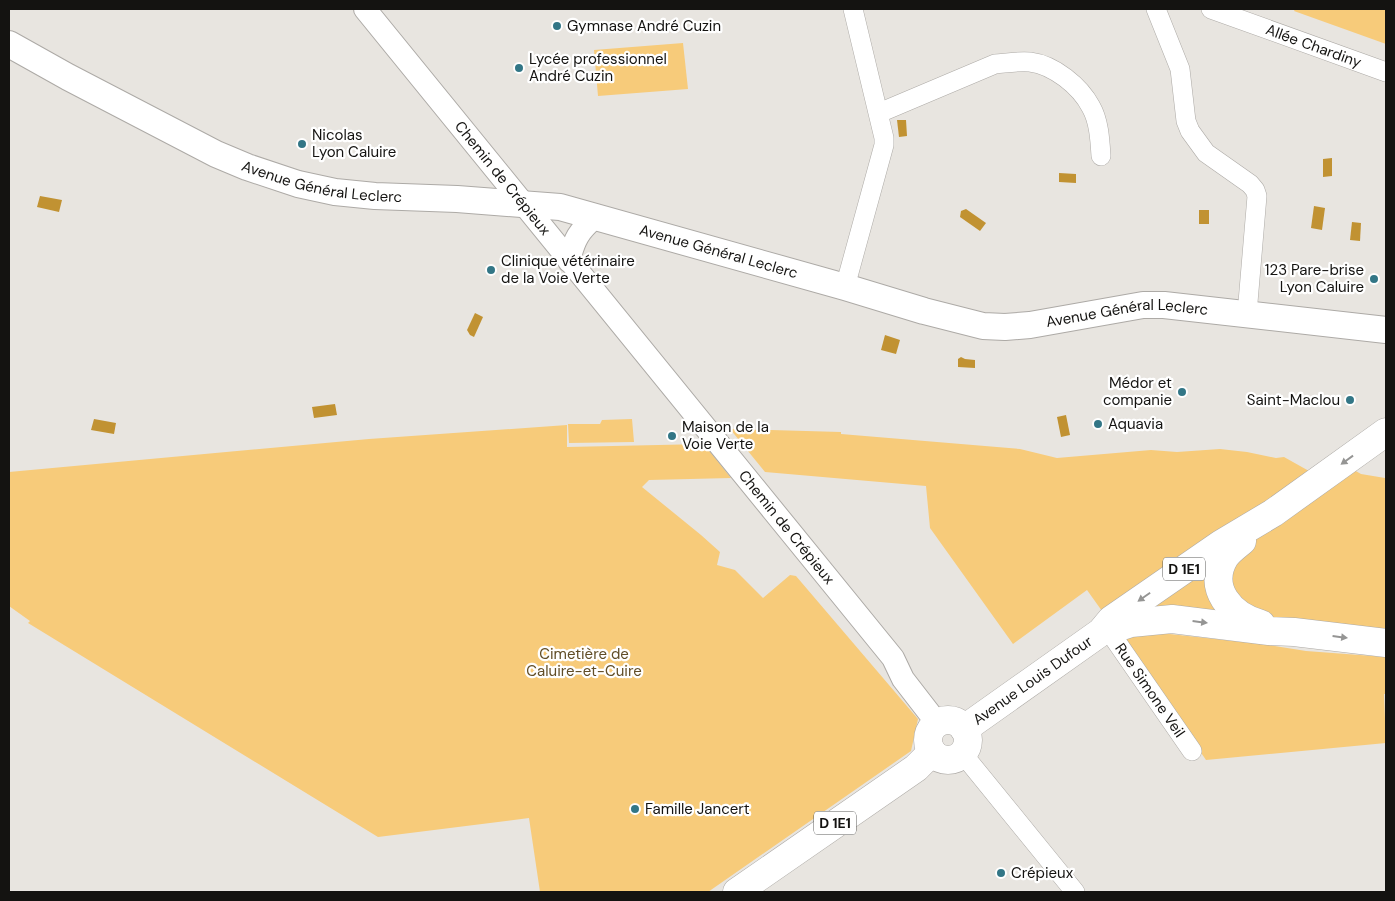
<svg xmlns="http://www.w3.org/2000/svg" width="1395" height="901" viewBox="0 0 1395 901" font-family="'DM Sans',sans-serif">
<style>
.green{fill:#f7cb7a}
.water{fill:#c19232}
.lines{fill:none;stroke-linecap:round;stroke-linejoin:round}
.minor-casing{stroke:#adaaa6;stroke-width:20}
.tertiary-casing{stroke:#adaaa6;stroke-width:24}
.secondary-casing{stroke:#adaaa6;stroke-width:28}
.primary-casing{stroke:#adaaa6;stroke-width:29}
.minor{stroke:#fff;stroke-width:19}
.tertiary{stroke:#fff;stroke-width:22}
.secondary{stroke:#fff;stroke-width:26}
.primary{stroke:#fff;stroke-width:28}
.oneway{fill:#959594}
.poi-dot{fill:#327686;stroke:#fff;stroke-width:2}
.labels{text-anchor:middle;stroke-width:4.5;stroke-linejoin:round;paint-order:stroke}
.shield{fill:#fff;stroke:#5a5a58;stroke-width:1}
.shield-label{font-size:14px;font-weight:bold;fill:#141311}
.poi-label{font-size:15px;fill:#141311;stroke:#fff;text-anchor:start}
.street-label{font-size:15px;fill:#141311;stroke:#fff}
.park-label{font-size:15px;fill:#614d26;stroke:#fff}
</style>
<rect width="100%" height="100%" fill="#e8e5e0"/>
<g class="green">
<polygon points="1295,9 1386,9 1386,44 1294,11"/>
<polygon points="683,43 688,89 598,96 594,50"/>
<polygon points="632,419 634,442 569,443 568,424 600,424 602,420"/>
<polygon points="567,425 567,447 704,444 731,478 649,480 642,487 701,535 720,552 717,565 735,570 763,598 790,575 796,576 918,719 911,751 708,892 540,892 529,818 378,837 28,623 30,621 9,606 9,472 369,439"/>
<polygon points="730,429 841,432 841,434 1020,449 1057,458 1151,450 1177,452 1220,449 1247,452 1276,458 1284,457 1309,471 1248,515 1102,611 1087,590 1013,644 930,528 926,486 765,472"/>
<polygon points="1354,470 1361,474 1385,478 1386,472 1386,630 1269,617 1247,606 1231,588 1234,563 1242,552 1260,535"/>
<polygon points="1207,565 1225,615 1146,606"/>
<polygon points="1160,633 1262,644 1306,651 1386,657 1386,694 1384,694 1386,743 1206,760 1122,637"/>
</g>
<g class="water">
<polygon points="897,120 906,120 907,136 899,137"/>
<polygon points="1332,158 1332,176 1323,177 1323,159"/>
<polygon points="1059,173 1076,174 1076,183 1059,182"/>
<polygon points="40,196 62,200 59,212 37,207"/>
<polygon points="1314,206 1325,208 1322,230 1311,228"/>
<polygon points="966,209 986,223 980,231 960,217 961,211"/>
<rect x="1199" y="210" width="10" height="14"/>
<polygon points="1352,222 1361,223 1360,241 1350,240"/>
<polygon points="475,313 483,317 474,337 470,335 467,330"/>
<polygon points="885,335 900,340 896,354 881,350"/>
<polygon points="961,357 965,359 975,360 975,368 958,367 958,359"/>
<polygon points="335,404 337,415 314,418 312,407"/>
<polygon points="1066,415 1070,435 1061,437 1057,417"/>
<polygon points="94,419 116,423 114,434 91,430"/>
</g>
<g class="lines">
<defs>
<g id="minor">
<polyline points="1156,9 1180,69 1186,121 1190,131 1206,153 1250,184 1255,190 1257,196 1247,314"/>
<path id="s1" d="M1211,9L1386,72"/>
<path d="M879,113L995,64C1007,63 1018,61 1030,62C1054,65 1080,86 1091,107C1099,121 1100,140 1101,156"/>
<polyline points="845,287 884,145 884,138 853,9"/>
<path id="s2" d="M1109,631L1192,751"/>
<polyline points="962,753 1075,892"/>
</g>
<g id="tertiary">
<path id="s3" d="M365,9L893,658L903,679L937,723"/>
<path d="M569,261C574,239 579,231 595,217"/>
</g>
<g id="secondary">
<path id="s4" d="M9,44L68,77L216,154L247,167L298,184L335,192L375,196L457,199L560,207L845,287L924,311L983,326L1005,327L1030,325L1143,305H1164L1386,330"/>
</g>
<g id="primary">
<path d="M1242,541C1236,546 1229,551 1225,557C1206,588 1231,616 1261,624"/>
<polyline points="1107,631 1131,623 1172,619 1269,631 1294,632 1386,643"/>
<circle cx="948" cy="740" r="20"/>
<path id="s5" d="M964,729L1101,632L1111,620L1221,544L1273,513L1386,432"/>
<polyline points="737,892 916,768 932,752"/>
</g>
</defs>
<use href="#minor" class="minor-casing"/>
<use href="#tertiary" class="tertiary-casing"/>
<use href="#secondary" class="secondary-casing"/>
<use href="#primary" class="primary-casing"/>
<use href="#minor" class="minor"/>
<use href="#tertiary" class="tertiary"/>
<use href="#secondary" class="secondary"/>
<use href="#primary" class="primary"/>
</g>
<defs><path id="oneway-solid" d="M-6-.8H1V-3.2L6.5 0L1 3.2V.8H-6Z" transform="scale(1.25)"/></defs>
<g class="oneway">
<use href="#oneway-solid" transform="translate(1347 460) rotate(144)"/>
<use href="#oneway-solid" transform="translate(1144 597) rotate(145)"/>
<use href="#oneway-solid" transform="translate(1200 622) rotate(7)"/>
<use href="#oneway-solid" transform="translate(1340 637) rotate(7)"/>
</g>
<g class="poi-dot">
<circle cx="557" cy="26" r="5"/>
<circle cx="519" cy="68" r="5"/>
<circle cx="302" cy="144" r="5"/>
<circle cx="491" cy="270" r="5"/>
<circle cx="1374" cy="279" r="5"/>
<circle cx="1182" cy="392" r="5"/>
<circle cx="1350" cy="400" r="5"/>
<circle cx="1098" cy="424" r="5"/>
<circle cx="672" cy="436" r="5"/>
<circle cx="635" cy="809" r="5"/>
<circle cx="1001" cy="873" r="5"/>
</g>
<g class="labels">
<g class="shield">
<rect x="1163" y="557.5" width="42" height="23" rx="4"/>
<rect x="814" y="811.5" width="42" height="23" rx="4"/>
</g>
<g class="shield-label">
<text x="1184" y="574">D 1E1</text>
<text x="835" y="828">D 1E1</text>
</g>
<g class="poi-label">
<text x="567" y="31">Gymnase André Cuzin</text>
<text x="529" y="64">Lycée professionnel<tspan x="529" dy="17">André Cuzin</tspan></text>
<text x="312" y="140">Nicolas<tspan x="312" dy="17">Lyon Caluire</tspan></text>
<text x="501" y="266">Clinique vétérinaire<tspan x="501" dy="17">de la Voie Verte</tspan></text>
<text x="1364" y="275" text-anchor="end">123 Pare-brise<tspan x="1364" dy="17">Lyon Caluire</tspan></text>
<text x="1172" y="388" text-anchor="end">Médor et<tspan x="1172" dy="17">companie</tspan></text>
<text x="1340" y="405" text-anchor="end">Saint-Maclou</text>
<text x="1108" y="429">Aquavia</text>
<text x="682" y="432">Maison de la<tspan x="682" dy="17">Voie Verte</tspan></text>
<text x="645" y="814">Famille Jancert</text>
<text x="1011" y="878">Crépieux</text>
</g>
<g class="street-label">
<text dy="5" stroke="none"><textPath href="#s1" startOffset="109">Allée Chardiny</textPath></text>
<text dy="5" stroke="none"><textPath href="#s3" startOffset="218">Chemin de Crépieux</textPath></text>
<text dy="5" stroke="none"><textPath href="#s4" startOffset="345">Avenue Général Leclerc</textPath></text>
<text dy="5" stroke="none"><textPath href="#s4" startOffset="750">Avenue Général Leclerc</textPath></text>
<text dy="5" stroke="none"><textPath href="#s4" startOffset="1170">Avenue Général Leclerc</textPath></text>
<text dy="5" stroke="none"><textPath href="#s3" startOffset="668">Chemin de Crépieux</textPath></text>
<text dy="5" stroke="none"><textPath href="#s5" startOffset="84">Avenue Louis Dufour</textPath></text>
<text dy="5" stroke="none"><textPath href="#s2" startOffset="72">Rue Simone Veil</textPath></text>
</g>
<g class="park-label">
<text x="584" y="659">Cimetière de<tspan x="584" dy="17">Caluire-et-Cuire</tspan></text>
</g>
</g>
<rect width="1395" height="901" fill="none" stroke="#141311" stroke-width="20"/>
</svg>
